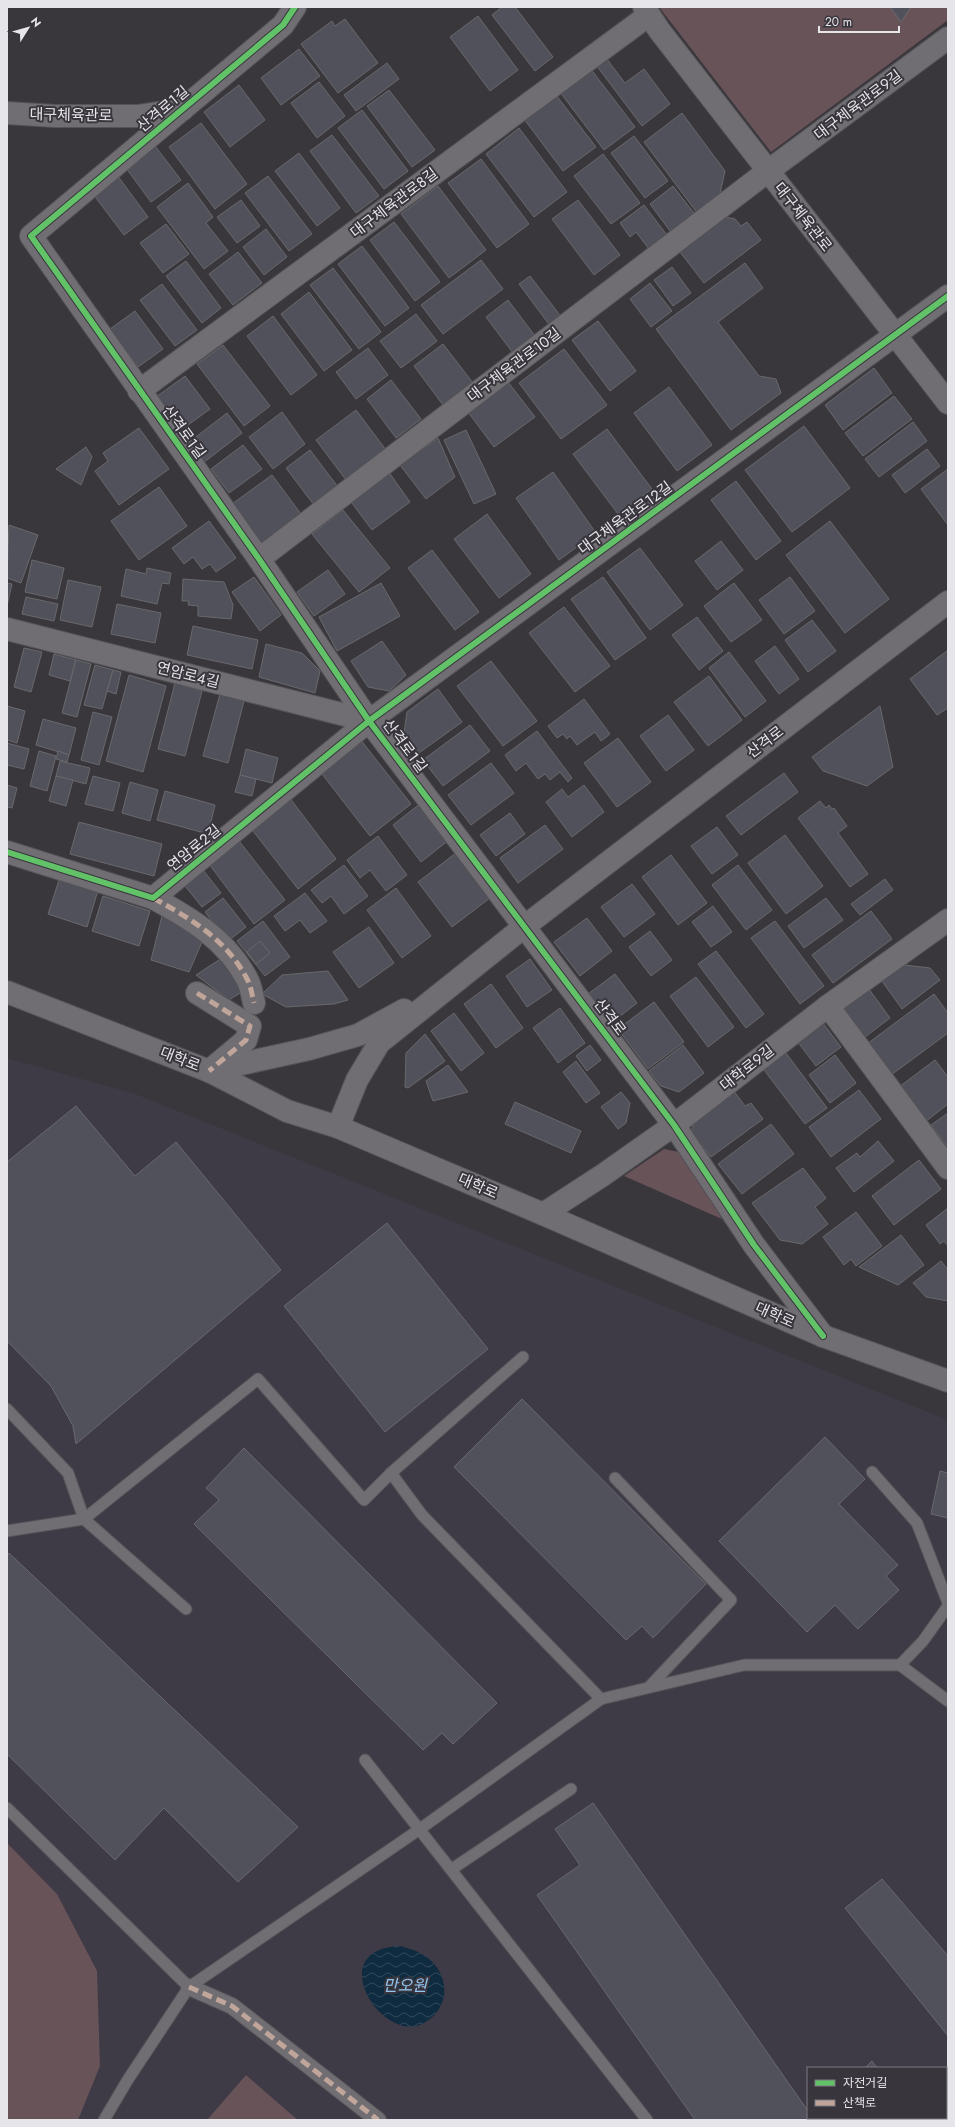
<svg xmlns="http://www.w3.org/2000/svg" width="955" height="2127" viewBox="0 0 955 2127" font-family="Jost,'Noto Sans KR',sans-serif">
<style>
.built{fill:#3e3a46;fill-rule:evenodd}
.green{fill:#685359}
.water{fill:url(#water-waves)}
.building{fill:#50515a;stroke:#69696c}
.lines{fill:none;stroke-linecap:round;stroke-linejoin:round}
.service-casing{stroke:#545357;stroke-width:13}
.pedestrian-casing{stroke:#545357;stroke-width:18}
.minor-casing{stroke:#545357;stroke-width:24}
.tertiary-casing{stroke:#545357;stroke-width:24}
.secondary-casing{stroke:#545357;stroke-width:24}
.service{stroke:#706e72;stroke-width:11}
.pedestrian{stroke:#706e72;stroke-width:16}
.minor{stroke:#706e72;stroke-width:22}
.tertiary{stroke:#706e72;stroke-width:22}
.secondary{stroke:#706e72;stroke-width:22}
.quiet{stroke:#c0a59a;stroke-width:5;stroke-dasharray:10 5;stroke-linecap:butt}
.cycleway-casing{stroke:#38353d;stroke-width:8}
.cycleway{stroke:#61c268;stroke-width:6}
.labels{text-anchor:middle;stroke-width:4;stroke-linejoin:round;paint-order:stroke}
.street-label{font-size:15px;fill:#e6e5ea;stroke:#38353d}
.water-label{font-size:16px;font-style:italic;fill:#91c7f2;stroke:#38353d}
</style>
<defs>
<pattern id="water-waves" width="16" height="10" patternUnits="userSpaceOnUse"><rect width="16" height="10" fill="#0f2b3f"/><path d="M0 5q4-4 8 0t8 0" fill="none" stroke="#324a5b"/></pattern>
</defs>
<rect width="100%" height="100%" fill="#39373b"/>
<path class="built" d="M7,1058L133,1093L948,1420V2120H7ZM808,2068H946V2118H808Z"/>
<g class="green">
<polygon points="659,7 948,7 948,20 771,152"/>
<polygon points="664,1149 684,1153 722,1219 624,1176"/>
<polygon points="7,1843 57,1894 97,1971 100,2066 78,2120 7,2120"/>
<polygon points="246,2075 292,2115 298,2120 207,2120"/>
</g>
<path class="water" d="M400,1946C410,1949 420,1951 428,1958C451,1977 450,2008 424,2023C383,2047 321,1949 400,1946Z"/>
<g class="building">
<polygon points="502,7 515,7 553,57 535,71 492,15"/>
<polygon points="890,7 911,7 901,22"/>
<polygon points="478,16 518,70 490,91 450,37"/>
<polygon points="345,19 378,63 338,93 301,44 332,21 335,26"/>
<polygon points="299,49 320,76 281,105 261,78"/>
<polygon points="606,58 625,83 644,69 670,104 642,126 596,65"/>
<polygon points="387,63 399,79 356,111 344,95"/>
<polygon points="590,68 635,127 604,150 559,91"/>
<polygon points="319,82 345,116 317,138 291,103"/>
<polygon points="239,85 265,120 230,147 204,112"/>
<polygon points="389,90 435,150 412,167 367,106"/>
<polygon points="556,95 596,147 563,171 524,119"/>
<polygon points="362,110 408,171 384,189 338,128"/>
<polygon points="682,113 725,171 719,198 698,214 644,142"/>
<polygon points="201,123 247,184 215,209 169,147"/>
<polygon points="519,128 567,192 534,217 486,154"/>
<polygon points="332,135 379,196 356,213 310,151"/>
<polygon points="634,136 668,181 645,198 611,153"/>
<polygon points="155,146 181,180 151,202 126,168"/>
<polygon points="299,153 340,208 317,226 275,171"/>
<polygon points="603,154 640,203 611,224 574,176"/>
<polygon points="481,159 529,224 497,248 448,183"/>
<polygon points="117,175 148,217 124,235 93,194"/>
<polygon points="268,176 312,234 289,251 245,193"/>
<polygon points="188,183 213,217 206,223 228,251 204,269 157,207"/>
<polygon points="438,186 486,250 449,278 401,214"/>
<polygon points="673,186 697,217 673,235 650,204"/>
<polygon points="241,200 260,226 237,243 217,217"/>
<polygon points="578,200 620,255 594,275 552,219"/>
<polygon points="644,205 670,239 652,253 636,232 630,237 620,223"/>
<polygon points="725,217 735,219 741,226 747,222 761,240 704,283 680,252"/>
<polygon points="394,222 440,282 415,301 370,240"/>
<polygon points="166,224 189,254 163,273 140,243"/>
<polygon points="266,229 287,257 264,275 243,247"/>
<polygon points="362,246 409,308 385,326 338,264"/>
<polygon points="238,252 262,283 233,305 209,274"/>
<polygon points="481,260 503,289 443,334 421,305"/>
<polygon points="186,261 221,308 202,323 166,276"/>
<polygon points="745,263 763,288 718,322 759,376 776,379 781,393 731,430 656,329"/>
<polygon points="672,267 691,293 673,306 654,280"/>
<polygon points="333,268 381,332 359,349 310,285"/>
<polygon points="530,276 562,318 551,327 519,284"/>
<polygon points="650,283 672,311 651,327 630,299"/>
<polygon points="162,284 197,330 175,346 140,300"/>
<polygon points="309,292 352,350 324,371 281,314"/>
<polygon points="508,300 535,336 513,353 486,317"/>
<polygon points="135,311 163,349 138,367 110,329"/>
<polygon points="416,314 437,341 401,368 380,341"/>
<polygon points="273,316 317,375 291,395 247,336"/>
<polygon points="598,321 636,371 610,391 572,340"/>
<polygon points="443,344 473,383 443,405 414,366"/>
<polygon points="223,345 270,406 244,426 197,364"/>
<polygon points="368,348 388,375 356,399 336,372"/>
<polygon points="564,349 607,405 561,439 519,383"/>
<polygon points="874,368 892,393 843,430 825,405"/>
<polygon points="185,376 210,409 181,430 156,397"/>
<polygon points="391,380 421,419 396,438 367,399"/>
<polygon points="508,382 535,417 494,447 468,412"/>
<polygon points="669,387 712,445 677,471 634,413"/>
<polygon points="894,396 912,419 863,456 845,433"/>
<polygon points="356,410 389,454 349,484 316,440"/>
<polygon points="282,412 305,444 273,469 249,437"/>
<polygon points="227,413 242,433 203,463 188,443"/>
<polygon points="913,422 927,441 879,477 865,459"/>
<polygon points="804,426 850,488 792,532 745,470"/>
<polygon points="139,428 169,469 119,505 95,471 108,461 103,453"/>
<polygon points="607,429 652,489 618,514 573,454"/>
<polygon points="466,430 496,494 474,504 444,440"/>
<polygon points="438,438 455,477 426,499 400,465"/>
<polygon points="243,445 262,469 229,493 211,469"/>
<polygon points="86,447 92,457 81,485 56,469"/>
<polygon points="927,449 940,466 905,493 892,475"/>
<polygon points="310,450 338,487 314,505 286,468"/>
<polygon points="948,469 948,525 921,489"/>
<polygon points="388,471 410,502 372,530 349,499"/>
<polygon points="553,472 596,533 559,560 516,498"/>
<polygon points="272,475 304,518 265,547 232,504"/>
<polygon points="736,481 781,541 756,560 711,500"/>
<polygon points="159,487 187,526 139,560 111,521"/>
<polygon points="343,510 390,568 359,592 312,534"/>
<polygon points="487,514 531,574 499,598 454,539"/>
<polygon points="209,521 236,558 216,572 210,564 202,569 193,557 184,564 172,548"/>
<polygon points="830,521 889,599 845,633 786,555"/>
<polygon points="9,525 38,535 21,583 7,578"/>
<polygon points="721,541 743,570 717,590 695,561"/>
<polygon points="640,548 683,605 650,630 607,572"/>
<polygon points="432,550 479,612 455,630 408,568"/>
<polygon points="32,560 64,568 57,599 25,592"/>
<polygon points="147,568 171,573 169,584 162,583 157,604 121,596 126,569 146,574"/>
<polygon points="328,570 345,594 314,616 297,592"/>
<polygon points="254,577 281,615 260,631 232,592"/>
<polygon points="603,577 646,638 615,660 571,599"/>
<polygon points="790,577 815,611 784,634 759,600"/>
<polygon points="183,579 224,582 233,605 231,619 198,616 198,606 188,605 189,601 182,601"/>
<polygon points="68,580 101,587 92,627 60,620"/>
<polygon points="7,583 12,584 7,606"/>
<polygon points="381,583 400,616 337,651 319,617"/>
<polygon points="734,583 762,620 731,642 704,606"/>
<polygon points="26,597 58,604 54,621 22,614"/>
<polygon points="117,604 161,613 155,643 111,634"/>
<polygon points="564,607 610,666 575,692 529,633"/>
<polygon points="697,617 723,651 699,670 672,635"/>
<polygon points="812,620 836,651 808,672 785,640"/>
<polygon points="193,626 258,640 252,669 187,655"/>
<polygon points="382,641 406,675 389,691 368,687 351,661"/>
<polygon points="266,644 302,653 320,671 315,693 259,677"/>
<polygon points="775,646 799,679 779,694 755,661"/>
<polygon points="24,648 42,652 31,692 14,687"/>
<polygon points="948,650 948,708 937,715 910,679"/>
<polygon points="729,652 766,701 745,717 709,668"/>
<polygon points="54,654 76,660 70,681 49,675"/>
<polygon points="76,660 91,664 77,717 62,713"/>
<polygon points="491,661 537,721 503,746 457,686"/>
<polygon points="95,665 113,670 102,709 84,705"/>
<polygon points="113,670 121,672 116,694 107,691"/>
<polygon points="129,675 166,686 143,772 106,761"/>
<polygon points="709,676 742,720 708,746 674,702"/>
<polygon points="175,683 202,691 185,756 158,749"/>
<polygon points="438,689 462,722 419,753 404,733 407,712"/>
<polygon points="220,694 244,701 228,763 203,756"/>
<polygon points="584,699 610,734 601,741 595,732 577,745 570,736 567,739 563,734 557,738 548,726"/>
<polygon points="7,706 25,711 17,743 7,740"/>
<polygon points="880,706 893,767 867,786 823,771 812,757"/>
<polygon points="93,712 112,717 99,765 81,760"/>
<polygon points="668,715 694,750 666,771 640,736"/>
<polygon points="43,719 76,728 69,755 36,745"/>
<polygon points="470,725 490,751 443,786 423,760"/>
<polygon points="537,731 572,778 568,782 560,772 550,780 545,774 538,779 526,763 516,771 505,755"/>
<polygon points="618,738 651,782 617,807 584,763"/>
<polygon points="360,739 411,804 370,836 319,770"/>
<polygon points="7,743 29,749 24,769 7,765"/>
<polygon points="246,749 278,758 272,783 240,775"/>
<polygon points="39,751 56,756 47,791 30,786"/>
<polygon points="58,751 69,755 67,762 56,759"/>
<polygon points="60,761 90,768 86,784 56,776"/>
<polygon points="491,763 514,793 471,825 448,795"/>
<polygon points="784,773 798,792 741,835 726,816"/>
<polygon points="240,775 256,779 252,796 235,792"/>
<polygon points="56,776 73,780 66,806 49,801"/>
<polygon points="93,776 120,783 113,811 85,804"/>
<polygon points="130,782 158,790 150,821 122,813"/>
<polygon points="7,785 17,788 12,808 7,807"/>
<polygon points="584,785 604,812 572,837 546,802 562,789 568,797"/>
<polygon points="165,791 215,805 208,834 157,820"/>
<polygon points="289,797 336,859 298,889 250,827"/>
<polygon points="820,801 826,808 829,805 832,809 834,808 847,826 838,833 868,874 850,887 798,818"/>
<polygon points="421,803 449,840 421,862 393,825"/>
<polygon points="510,813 525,834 496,856 480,835"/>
<polygon points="79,822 162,844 154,876 70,854"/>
<polygon points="545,825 563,849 518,883 500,858"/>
<polygon points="717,827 738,855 712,874 691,846"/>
<polygon points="785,835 823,886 786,914 748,863"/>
<polygon points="378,836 407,875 386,891 370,870 360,878 347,860"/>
<polygon points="236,837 285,900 254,924 206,860"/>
<polygon points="456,853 490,898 452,927 418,882"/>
<polygon points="671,855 707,903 678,925 642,877"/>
<polygon points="344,865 368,896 344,914 331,896 322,903 311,890"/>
<polygon points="738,865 772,910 746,930 712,885"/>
<polygon points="200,866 221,893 202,907 181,881"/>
<polygon points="61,874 99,887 87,927 48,914"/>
<polygon points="885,879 893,890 860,915 851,904"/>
<polygon points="632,884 655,914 624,937 601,907"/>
<polygon points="396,888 431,936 402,958 367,910"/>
<polygon points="305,893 327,921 310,933 300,920 285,931 274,916"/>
<polygon points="103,896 150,911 139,946 92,931"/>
<polygon points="223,898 246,927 228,941 205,912"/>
<polygon points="826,898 843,920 804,948 788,926"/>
<polygon points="713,906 732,932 711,947 692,922"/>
<polygon points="871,911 892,939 833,983 812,955"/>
<polygon points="163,912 205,935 189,972 151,960"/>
<polygon points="587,918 612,951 580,976 554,942"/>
<polygon points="263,921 290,957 265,976 237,941"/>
<polygon points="775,921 824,986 800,1004 751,938"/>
<polygon points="369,927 394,963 359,988 333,952"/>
<polygon points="650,931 672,960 651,976 629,947"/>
<polygon points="260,941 270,953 256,964 247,952"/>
<polygon points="716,951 764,1014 746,1028 698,964"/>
<polygon points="225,956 245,990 229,1000 196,975"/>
<polygon points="530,959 552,990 527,1007 506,976"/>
<polygon points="896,964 930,968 940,980 902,1009 879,977"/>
<polygon points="328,971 348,1000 334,1004 286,1007 262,994 282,975"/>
<polygon points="615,974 637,1003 610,1024 588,994"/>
<polygon points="696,977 734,1027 708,1047 670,996"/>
<polygon points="491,984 523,1028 496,1048 464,1004"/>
<polygon points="866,985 890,1018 865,1037 840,1004"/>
<polygon points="934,994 948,1013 948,1033 891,1075 867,1044"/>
<polygon points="654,1002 684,1042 648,1069 618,1029"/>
<polygon points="560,1008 585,1043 558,1063 533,1028"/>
<polygon points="454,1013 484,1053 461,1071 431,1031"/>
<polygon points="819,1018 841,1047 816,1066 794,1037"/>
<polygon points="425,1034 445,1061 408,1088 405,1087 406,1053"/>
<polygon points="590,1045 601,1060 587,1071 576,1056"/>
<polygon points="683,1045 704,1073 679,1092 661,1086 649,1071"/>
<polygon points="783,1049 827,1108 805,1124 761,1066"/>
<polygon points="835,1055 856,1083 830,1103 809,1075"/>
<polygon points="935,1060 948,1077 948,1104 925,1122 899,1087"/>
<polygon points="576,1061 600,1093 586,1103 563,1072"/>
<polygon points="448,1065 468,1092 433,1101 426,1081"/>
<polygon points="733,1090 745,1106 751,1103 763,1119 711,1157 691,1132 697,1115"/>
<polygon points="859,1090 881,1119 831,1157 809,1127"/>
<polygon points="621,1092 630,1103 626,1123 618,1129 601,1107"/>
<polygon points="515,1102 581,1131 571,1153 505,1124"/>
<polygon points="76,1106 135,1176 176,1142 281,1270 76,1444 73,1426 51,1386 7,1341 7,1162"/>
<polygon points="948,1113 948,1147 931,1125"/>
<polygon points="771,1124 794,1154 742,1194 718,1164"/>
<polygon points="878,1141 894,1161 854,1192 836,1168 857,1153 860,1157"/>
<polygon points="919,1160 941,1189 894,1225 872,1196"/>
<polygon points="803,1168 826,1198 815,1207 828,1224 802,1244 780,1240 752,1203"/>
<polygon points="948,1208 948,1246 944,1241 940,1244 926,1225"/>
<polygon points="856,1212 882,1246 856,1266 851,1259 844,1265 823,1237"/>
<polygon points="387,1223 488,1349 385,1432 284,1306"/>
<polygon points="901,1235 924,1265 898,1285 859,1267"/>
<polygon points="941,1261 948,1270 948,1301 926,1297 913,1283"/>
<polygon points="522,1399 706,1584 653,1638 642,1626 626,1640 454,1467"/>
<polygon points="825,1437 865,1479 839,1504 898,1565 886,1576 899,1590 858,1629 835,1605 807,1632 719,1541"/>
<polygon points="244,1448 497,1703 453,1744 442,1733 423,1750 194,1524 219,1500 206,1488"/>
<polygon points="940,1471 948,1473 948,1518 931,1514"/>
<polygon points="9,1553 298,1827 238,1882 164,1808 115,1860 7,1754 7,1556"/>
<polygon points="593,1803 808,2111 808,2118 814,2120 695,2120 537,1895 580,1865 555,1829"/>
<polygon points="882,1879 948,1956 948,2036 845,1908"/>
<polygon points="872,2061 877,2068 865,2068"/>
<polygon points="816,2118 913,2118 914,2120 814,2120"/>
</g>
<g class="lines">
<defs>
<g id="service">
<polyline points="7,1409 68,1473 84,1519 186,1609"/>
<polyline points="872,1472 917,1523 948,1603"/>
<polyline points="391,1473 422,1515 601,1699"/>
<polyline points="615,1478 731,1600 650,1686"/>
<polyline points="7,1531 84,1519 258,1379 364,1500 391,1473 523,1357"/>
<polyline points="900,1665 923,1641 948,1606"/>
<polyline points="365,1760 647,2120"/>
<polyline points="7,1808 189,1987"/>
<polyline points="452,1869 571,1789"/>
<polyline points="104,2120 127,2081 189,1987 420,1829 601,1699 744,1665 900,1665 948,1701"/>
</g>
<polyline id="pedestrian" points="189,1987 232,2006 378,2120"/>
<g id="minor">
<polyline points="295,7 283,25 31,236 259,559 369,721 674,1125 754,1245 823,1336"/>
<polyline points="7,113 55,116 138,116 183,109"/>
<polyline points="139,391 649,15"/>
<polyline points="259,559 768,171 948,38"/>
<polyline points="7,629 369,721"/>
<polyline points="7,852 153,898 369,721 948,296"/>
<path d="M153,898C190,918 227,940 247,979C251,986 252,995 254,1003"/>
<polyline points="197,993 250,1026 246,1040 209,1071"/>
<polyline points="828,1006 948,1168"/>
<polyline points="543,1214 603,1175 674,1125 828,1006 948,920"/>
</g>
<g id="tertiary">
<polyline points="644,7 659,30 948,403"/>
<polyline points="209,1071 309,1049 358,1035 404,1010"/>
<polyline points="338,1127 357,1080 379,1043 525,926 948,602"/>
</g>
<polyline id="secondary" points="7,992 209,1071 287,1111 338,1127 543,1214 823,1336 948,1381"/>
</defs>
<use href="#service" class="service-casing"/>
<use href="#pedestrian" class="pedestrian-casing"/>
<use href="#minor" class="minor-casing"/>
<use href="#tertiary" class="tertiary-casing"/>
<use href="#secondary" class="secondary-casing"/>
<use href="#service" class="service"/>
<use href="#pedestrian" class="pedestrian"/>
<use href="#minor" class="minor"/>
<use href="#tertiary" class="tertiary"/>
<use href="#secondary" class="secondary"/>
<g class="quiet">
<path d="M153,898C190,918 227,940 247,979C251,986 252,995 254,1003"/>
<polyline points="197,993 250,1026 246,1040 209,1071"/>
<polyline points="189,1987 232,2006 378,2120"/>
</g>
<defs>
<g id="cycleway">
<polyline points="295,7 283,25 31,236 259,559 369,721 674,1125 754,1245 823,1336"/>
<polyline points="7,852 153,898 369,721 948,296"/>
</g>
</defs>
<use href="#cycleway" class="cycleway-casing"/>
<use href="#cycleway" class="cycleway"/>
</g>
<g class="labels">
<g class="street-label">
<text transform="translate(858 105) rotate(-37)" y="5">대구체육관로9길</text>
<text transform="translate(163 109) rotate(-40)" y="5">산격로1길</text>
<text transform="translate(71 115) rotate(1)" y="5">대구체육관로</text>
<text transform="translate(394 203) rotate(-37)" y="5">대구체육관로8길</text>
<text transform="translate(803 217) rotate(52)" y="5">대구체육관로</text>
<text transform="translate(514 365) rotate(-37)" y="5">대구체육관로10길</text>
<text transform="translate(184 432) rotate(54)" y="5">산격로1길</text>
<text transform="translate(625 518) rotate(-36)" y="5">대구체육관로12길</text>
<text transform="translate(188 675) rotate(14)" y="5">연암로4길</text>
<text transform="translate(765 742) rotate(-37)" y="5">산격로</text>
<text transform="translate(405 746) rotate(53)" y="5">산격로1길</text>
<text transform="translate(194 848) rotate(-39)" y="5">연암로2길</text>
<text transform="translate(610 1017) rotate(53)" y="5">산격로</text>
<text transform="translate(180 1059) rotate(21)" y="5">대학로</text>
<text transform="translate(747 1068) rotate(-38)" y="5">대학로9길</text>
<text transform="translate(478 1186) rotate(23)" y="5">대학로</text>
<text transform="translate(775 1315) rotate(24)" y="5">대학로</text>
</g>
<g class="water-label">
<text x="405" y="1991">만오원</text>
</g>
</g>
<rect width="955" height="2127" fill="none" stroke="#e6e5ea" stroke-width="16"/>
<rect x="807" y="2067" width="140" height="52" fill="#38353d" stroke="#7e7b82"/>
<rect x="815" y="2080" width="20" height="6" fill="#61c268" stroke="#7e7b82"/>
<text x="843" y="2087" font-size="12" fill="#e6e5ea">자전거길</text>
<rect x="815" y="2100" width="20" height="6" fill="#c0a59a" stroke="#7e7b82"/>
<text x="843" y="2107" font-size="12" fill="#e6e5ea">산책로</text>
<g transform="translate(28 28) rotate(53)" stroke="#38353d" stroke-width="3" paint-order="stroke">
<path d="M0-3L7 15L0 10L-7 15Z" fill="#e6e5ea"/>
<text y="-6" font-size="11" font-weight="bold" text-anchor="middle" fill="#e6e5ea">N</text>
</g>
<path d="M819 26v6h80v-6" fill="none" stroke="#e6e5ea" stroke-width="2"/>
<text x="825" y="26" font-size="12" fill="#e6e5ea" stroke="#38353d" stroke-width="3" paint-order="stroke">20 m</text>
</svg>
